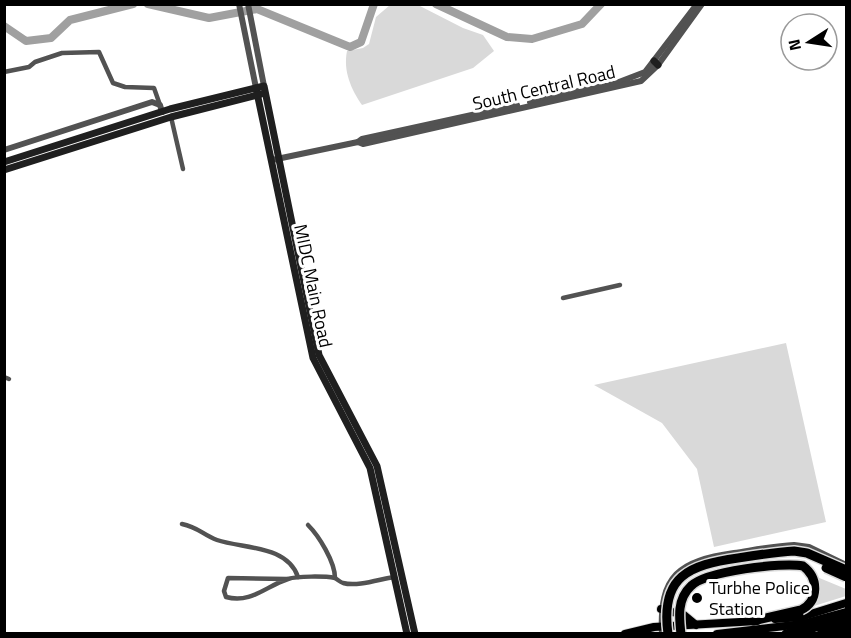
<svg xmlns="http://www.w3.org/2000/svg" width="851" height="638" viewBox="0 0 851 638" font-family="'Titillium Web',sans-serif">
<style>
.green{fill:#d9d9d9}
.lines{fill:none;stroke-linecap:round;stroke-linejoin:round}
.river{stroke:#a0a0a0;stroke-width:8}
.primary-casing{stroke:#dbdbdb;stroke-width:10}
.motorway-casing{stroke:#dbdbdb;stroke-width:12}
.minor{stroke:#525252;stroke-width:4.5}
.tertiary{stroke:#525252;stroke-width:6}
.secondary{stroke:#1f1f1f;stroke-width:7}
.primary{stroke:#000;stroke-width:8}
.motorway{stroke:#000;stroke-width:9}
.motorway-bridge-casing{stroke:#dbdbdb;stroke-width:12;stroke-linecap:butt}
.motorway-bridge{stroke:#000;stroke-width:9}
.poi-dot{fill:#000;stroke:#fff;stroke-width:2}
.labels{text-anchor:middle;stroke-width:6;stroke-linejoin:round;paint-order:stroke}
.street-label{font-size:18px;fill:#000;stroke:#fff}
.poi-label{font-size:18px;fill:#000;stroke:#fff;text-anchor:start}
</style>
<rect width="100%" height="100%" fill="#fff"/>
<g class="green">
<path d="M390,5H418L463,28L483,35L494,51L473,68L362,105C351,89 343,71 347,51L363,48L369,44L376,17Z"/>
<polygon points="786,343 826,522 714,547 697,469 662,423 594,385"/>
<polygon points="817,577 846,589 846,596 814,606 820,591"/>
</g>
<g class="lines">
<g class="river">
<polyline points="148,4 209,18 257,9 350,47 361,42 374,4"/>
<polyline points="436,4 507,37 532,39 582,24 601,4"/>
<polyline points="4,26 26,41 51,38 70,20 133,4"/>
</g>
<defs>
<g id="primary">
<polyline points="661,609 684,615 696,625"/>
<polyline points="775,619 801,617 846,603"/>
<polyline points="625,634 654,627 757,621"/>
<polyline points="717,634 802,624 846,612"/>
</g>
<g id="motorway">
<polyline points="753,621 801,610"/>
<polyline points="786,634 846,620"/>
<polyline points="821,634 846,628"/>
</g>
</defs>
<use href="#primary" class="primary-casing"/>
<use href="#motorway" class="motorway-casing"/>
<g class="minor">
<polyline points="4,72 29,67 35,62 62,53 99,52 113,83 125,87 154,88 160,105"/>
<polyline points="171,117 183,169"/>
<polyline points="563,298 620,285"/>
<polyline points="4,377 9,379"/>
<path d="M182,524C198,527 203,535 217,540C244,549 287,545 298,577"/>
<path d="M308,525C319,536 335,562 335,578"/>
<path d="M287,579L228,578L224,591L226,597C251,604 266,586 288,579C297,576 325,576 335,578C335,578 342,583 343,583C358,587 380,579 394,577"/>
</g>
<g class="tertiary">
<polyline points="239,4 256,88"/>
<polyline points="248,4 264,86"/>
<polyline points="530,102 619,82 645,72 697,4"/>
<polyline points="358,142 362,139 517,105"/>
<polyline points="4,150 152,102 160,105 162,112"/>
<polyline points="272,160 358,142 363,144 641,81 658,65 702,4"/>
<path d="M662,634C659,575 679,561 734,553C754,550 774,546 794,545L809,547L846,565"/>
</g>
<g class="secondary">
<polyline points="654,61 658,65"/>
<polyline points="256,88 313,358 370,468 407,634"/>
<polyline points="4,162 170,109 264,86 319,355 377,466 415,634"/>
<polyline points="4,170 171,117 261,94"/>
</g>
<use href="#primary" class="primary"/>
<use href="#motorway" class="motorway"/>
<defs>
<g id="motorway-bridge">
<polyline points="826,568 846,577"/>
<path d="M668,634C660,576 689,565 738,558C757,555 776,552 794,551L807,553L846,570"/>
<path d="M681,634C679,617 677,599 691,586C706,571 782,562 803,566C819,578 819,601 801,610"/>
</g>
</defs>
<use href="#motorway-bridge" class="motorway-bridge-casing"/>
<use href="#motorway-bridge" class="motorway-bridge"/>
</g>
<circle class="poi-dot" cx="697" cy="598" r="6"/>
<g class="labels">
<g class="street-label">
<text transform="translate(544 88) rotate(-13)" y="6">South Central Road</text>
<text transform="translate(313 286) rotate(78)" y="6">MIDC Main Road</text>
</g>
<g class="poi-label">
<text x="709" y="594">Turbhe Police<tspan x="709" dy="21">Station</tspan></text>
</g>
</g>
<rect width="851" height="638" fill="none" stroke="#000000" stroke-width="12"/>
<g transform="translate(809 42) rotate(258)"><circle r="28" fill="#ffffff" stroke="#999999" stroke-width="1.5"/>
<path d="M0-4.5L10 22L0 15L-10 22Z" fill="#000000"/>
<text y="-9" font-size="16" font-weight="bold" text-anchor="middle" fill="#000000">N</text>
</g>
</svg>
